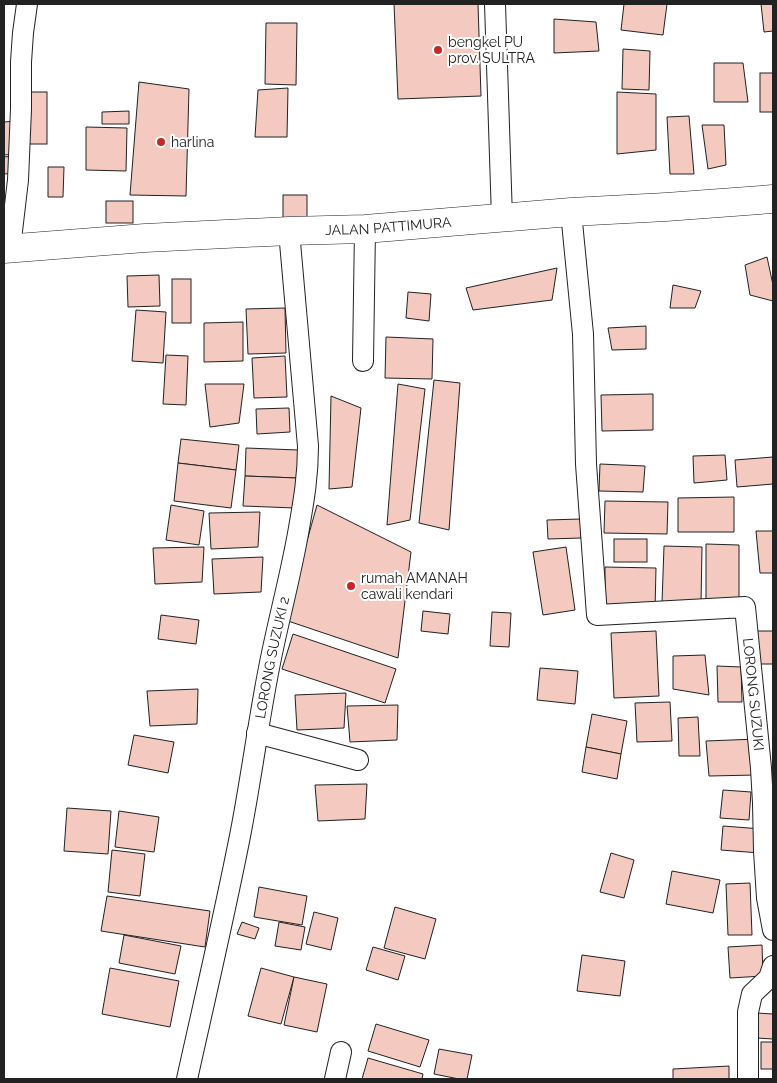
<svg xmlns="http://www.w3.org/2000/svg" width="777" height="1083" viewBox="0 0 777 1083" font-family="Raleway,sans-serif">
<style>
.building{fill:#f3c9c0;stroke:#222}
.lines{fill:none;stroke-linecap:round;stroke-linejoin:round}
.minor-casing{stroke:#222;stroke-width:22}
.trunk-casing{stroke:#222;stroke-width:29}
.minor{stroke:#fff;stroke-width:20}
.trunk{stroke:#fff;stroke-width:28}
.poi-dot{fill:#c62828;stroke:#fff;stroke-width:2}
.labels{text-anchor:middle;stroke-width:4;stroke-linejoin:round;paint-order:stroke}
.poi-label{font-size:14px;fill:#222;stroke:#fff;text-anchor:start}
.street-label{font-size:14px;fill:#222;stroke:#fff}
</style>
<rect width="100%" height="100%" fill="#fff"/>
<g class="building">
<polygon points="394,4 478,4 481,96 398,99"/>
<polygon points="624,4 667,4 663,35 621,30"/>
<polygon points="761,4 773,4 773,31 764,32"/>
<polygon points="554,19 596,22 599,51 554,53"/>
<polygon points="266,23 297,23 296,85 265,84"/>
<polygon points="623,49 650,51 649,90 622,89"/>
<polygon points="714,63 743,63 748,102 714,102"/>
<rect x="760" y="73" width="13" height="39"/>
<polygon points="139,82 189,89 186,196 130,195"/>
<polygon points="288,88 287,137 255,137 258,90"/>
<rect x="25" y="92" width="22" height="52"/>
<polygon points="617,92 656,94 656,150 617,154"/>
<polygon points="129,111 129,124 102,124 102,112"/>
<polygon points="689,116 694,174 670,174 667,117"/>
<polygon points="16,121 17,154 4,155 4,122"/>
<polygon points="702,125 724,125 726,165 708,169"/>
<polygon points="86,127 127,128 126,171 86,170"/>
<polygon points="14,156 16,173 4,174 4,157"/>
<polygon points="48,167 64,167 63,197 48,197"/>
<rect x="283" y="195" width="24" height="26"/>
<rect x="106" y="201" width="27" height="22"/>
<polygon points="767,257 773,285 773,301 750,295 745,265"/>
<polygon points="557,268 552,300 473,310 466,288"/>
<polygon points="159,275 160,306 128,307 127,276"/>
<rect x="172" y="279" width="19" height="44"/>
<polygon points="673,285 701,291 695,308 670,308"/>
<polygon points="408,292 431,294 429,321 406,318"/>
<polygon points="285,308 286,353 248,354 246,309"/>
<polygon points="136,310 166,312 163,363 132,361"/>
<polygon points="243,322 243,361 204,362 204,323"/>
<polygon points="646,326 646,349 612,350 608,328"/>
<polygon points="386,337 433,339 432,379 385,378"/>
<polygon points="166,355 188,356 186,405 163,404"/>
<polygon points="285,356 287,397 254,398 252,358"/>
<polygon points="434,380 460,383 449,530 419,523"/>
<polygon points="205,384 244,384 239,423 210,427"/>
<polygon points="398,384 425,389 410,520 387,525"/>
<polygon points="653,394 653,430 602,431 601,395"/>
<polygon points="331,396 361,408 352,487 329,489"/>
<polygon points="289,408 290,432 257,434 256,409"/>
<polygon points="181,439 239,445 236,470 178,463"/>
<polygon points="246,448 298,450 297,478 245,476"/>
<polygon points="725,455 727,480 694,483 693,456"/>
<polygon points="773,457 773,484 737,487 735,460"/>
<polygon points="178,463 236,470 231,508 174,501"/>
<polygon points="600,464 645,466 643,492 599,491"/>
<polygon points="245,476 297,478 295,508 243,506"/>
<polygon points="734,497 734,532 678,532 678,498"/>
<polygon points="605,501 668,502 667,534 604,533"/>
<polygon points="171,505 204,511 199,545 166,540"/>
<polygon points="317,505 411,552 398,658 285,620"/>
<polygon points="260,512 258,547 211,549 209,513"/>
<polygon points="581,519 581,538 548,539 547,520"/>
<polygon points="756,531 773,531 773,573 760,573"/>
<rect x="614" y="539" width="33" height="23"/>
<polygon points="706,544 739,545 739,602 706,602"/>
<polygon points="664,546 702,547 701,604 662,603"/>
<polygon points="204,547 202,582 155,584 153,548"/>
<polygon points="566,547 575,610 543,615 533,552"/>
<polygon points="263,557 261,592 214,594 212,559"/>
<polygon points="605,567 656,568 655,610 605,609"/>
<polygon points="423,611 450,614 448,634 421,631"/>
<polygon points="492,612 511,613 509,647 490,646"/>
<polygon points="161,615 199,620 196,644 158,639"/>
<polygon points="656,631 659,696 614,698 611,633"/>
<polygon points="757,631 773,631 773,664 758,664"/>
<polygon points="293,634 396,669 385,703 282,669"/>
<polygon points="705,655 709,695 673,689 673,656"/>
<polygon points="717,666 741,667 742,702 718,702"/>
<polygon points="540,668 578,671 575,704 537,700"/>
<polygon points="198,689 197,724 150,726 147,691"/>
<polygon points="346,693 344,728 297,730 295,695"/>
<polygon points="670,702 672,741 637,742 635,703"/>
<polygon points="398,705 397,740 350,742 347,706"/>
<polygon points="592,714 627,721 621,754 586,747"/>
<polygon points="698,717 700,756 679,756 678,718"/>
<polygon points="134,735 174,742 168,773 128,765"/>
<polygon points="757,739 756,775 709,776 706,741"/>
<polygon points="586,747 621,754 617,779 582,772"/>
<polygon points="367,784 365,819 318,821 315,785"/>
<polygon points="723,790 751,792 749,820 720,818"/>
<polygon points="67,808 111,811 108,854 64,851"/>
<polygon points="119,811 159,817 154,852 115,847"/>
<polygon points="723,826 762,829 760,853 721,850"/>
<polygon points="112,850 145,854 140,896 108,892"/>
<polygon points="611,853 634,860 624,898 600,892"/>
<polygon points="672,871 720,880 713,913 666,904"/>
<polygon points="750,883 752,935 728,935 726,884"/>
<polygon points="259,887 307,896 302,925 254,917"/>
<polygon points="107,896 210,911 205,947 101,931"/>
<polygon points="395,907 436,919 425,959 384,948"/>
<polygon points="314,912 338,918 331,950 306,944"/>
<polygon points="242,922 259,928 255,939 237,934"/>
<polygon points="279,922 305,927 301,950 275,946"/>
<polygon points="124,935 181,946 175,974 119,963"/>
<polygon points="762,945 763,976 730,978 728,947"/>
<polygon points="373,947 405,956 398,980 366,970"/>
<polygon points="582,955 625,961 620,996 577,991"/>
<polygon points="110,968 179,981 170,1027 102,1014"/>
<polygon points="261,968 294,977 281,1024 248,1016"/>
<polygon points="294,977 327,984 317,1032 284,1025"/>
<polygon points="757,1013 773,1014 773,1039 757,1038"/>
<polygon points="376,1024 429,1040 420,1067 368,1051"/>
<rect x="761" y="1042" width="12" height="27"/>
<polygon points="439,1049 472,1055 467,1079 459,1079 434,1074"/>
<polygon points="368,1058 423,1074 422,1079 362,1079"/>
<polygon points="729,1066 729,1079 673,1079 673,1069"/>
</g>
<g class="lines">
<defs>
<g id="minor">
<polyline points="495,4 502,218"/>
<path id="s1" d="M571,212L583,334L586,464L597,615L745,607L761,768L763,803L764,851L767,898L773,930"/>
<polyline points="10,248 18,180 21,109 21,62 23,33 27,4"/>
<polyline points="363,361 365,229"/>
<polyline points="257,733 358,760"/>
<path id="s2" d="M187,1079C205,998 224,917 240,836C251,780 258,724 269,668C278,621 291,575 299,528C304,499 308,476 308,446L289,231"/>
<polyline points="335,1079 341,1052"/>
<polyline points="748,1079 748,1012 752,994 769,978 773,966"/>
</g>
<g id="trunk">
<path id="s3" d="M4,249L145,238L289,231L365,229L571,212L666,207L773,199"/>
</g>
</defs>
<use href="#minor" class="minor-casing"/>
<use href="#trunk" class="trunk-casing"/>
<use href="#minor" class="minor"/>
<use href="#trunk" class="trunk"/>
</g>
<g class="poi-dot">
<circle cx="438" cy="50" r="5"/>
<circle cx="161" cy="142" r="5"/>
<circle cx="351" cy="586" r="5"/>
</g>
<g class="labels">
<g class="poi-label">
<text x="448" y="47">bengkel PU<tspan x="448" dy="16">prov. SULTRA</tspan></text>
<text x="171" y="147">harlina</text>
<text x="361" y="583">rumah AMANAH<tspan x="361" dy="16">cawali kendari</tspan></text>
</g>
<g class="street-label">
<text dy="5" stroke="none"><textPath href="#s3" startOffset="385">JALAN PATTIMURA</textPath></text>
<text dy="5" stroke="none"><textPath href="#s2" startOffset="430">LORONG SUZUKI 2</textPath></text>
<text dy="5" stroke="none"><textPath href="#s1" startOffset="640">LORONG SUZUKI</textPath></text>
</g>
</g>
<rect width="777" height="1083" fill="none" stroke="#222222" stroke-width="10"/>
</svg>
